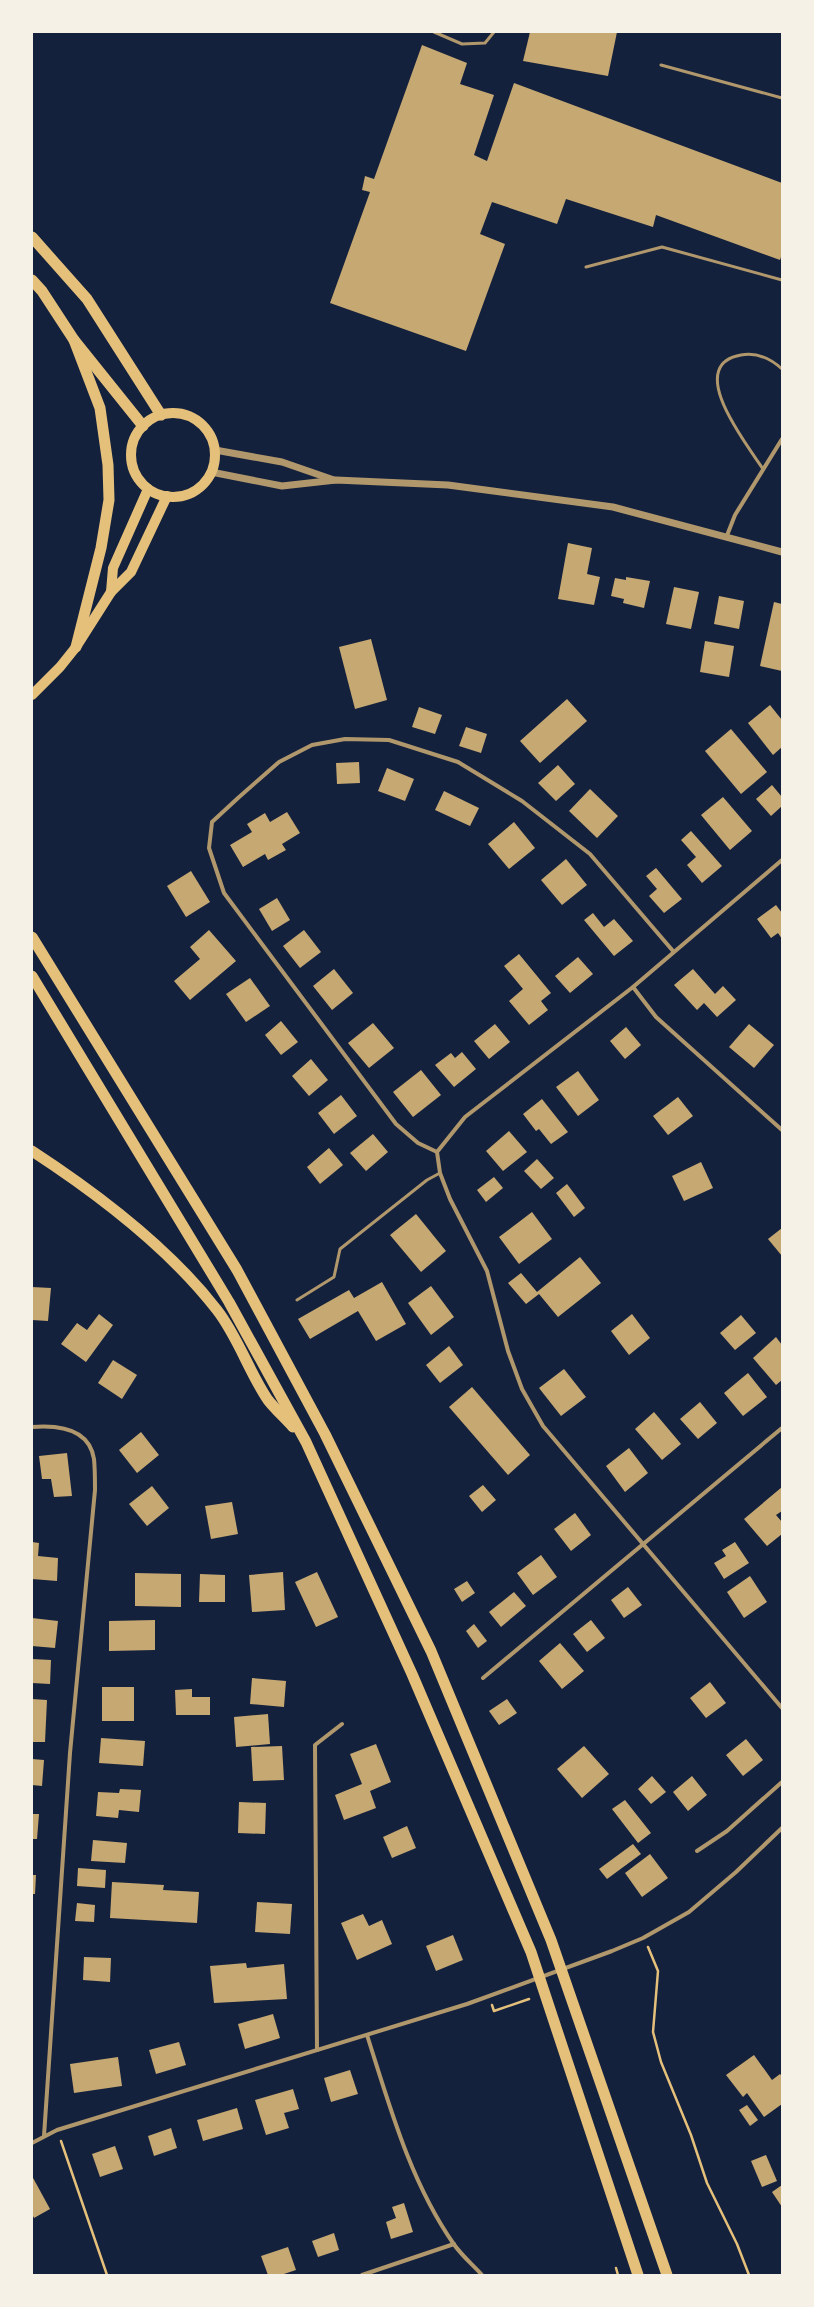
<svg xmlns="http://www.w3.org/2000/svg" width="814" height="2307" viewBox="0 0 814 2307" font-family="'IBM Plex Serif',serif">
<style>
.building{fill:#c6a872}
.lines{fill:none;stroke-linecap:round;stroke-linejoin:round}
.path{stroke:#e5c07b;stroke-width:2.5}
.service{stroke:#b1986c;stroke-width:3}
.minor{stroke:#b1986c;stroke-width:4}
.tertiary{stroke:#b1986c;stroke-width:7}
.primary{stroke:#e5c07b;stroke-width:10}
.trunk{stroke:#e5c07b;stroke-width:11}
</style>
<rect width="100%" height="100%" fill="#14213d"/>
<g class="building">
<polygon points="530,32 617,32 608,76 523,61"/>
<polygon points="422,45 467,63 460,84 494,95 474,155 487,161 514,83 782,183 782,254 780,260 656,215 653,227 566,199 557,224 492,202 480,234 505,244 466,351 330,303 370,192 362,190 365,176 374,179"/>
<polygon points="568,543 592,548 587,574 600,577 594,605 558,599"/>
<polygon points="626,577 650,581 644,608 623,603 624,599 611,596 615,578 626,580"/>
<polygon points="674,587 699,592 691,629 666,624"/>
<polygon points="719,596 744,601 739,629 714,624"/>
<polygon points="774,602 782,604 782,671 760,666"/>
<polygon points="371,639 387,700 355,709 339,647"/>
<polygon points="705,641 734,646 729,677 700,672"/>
<polygon points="567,699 587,721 540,763 520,741"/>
<polygon points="770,705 782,720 782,747 773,755 748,723"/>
<polygon points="419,707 442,715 435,734 412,727"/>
<polygon points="466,727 487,734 481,753 459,746"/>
<polygon points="731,729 767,772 741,794 705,751"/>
<polygon points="359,762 360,783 337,784 336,763"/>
<polygon points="558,765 575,784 556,801 538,783"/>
<polygon points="387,768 414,779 405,801 378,791"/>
<polygon points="772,785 782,797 782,806 771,816 756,799"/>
<polygon points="590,789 618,816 597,838 569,811"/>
<polygon points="444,791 479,808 470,826 435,810"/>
<polygon points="723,797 752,831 730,850 701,815"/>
<polygon points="287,812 300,833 282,844 286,850 268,860 265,854 243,867 230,845 252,832 247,824 265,813 270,822"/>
<polygon points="514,822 535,848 509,869 488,844"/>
<polygon points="691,831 722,866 702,883 687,865 696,857 681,840"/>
<polygon points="566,859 587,885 562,905 541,880"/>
<polygon points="656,868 682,899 664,913 649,896 657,889 646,876"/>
<polygon points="191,871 210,902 186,917 167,886"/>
<polygon points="277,898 290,920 272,931 259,909"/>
<polygon points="776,905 782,913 782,939 778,933 771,938 757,919"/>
<polygon points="593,913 604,927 614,919 633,941 614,956 584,920"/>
<polygon points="209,930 236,961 190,1000 174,981 200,959 190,947"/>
<polygon points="304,930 321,952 300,968 283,946"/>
<polygon points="519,954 551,993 541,1001 548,1010 529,1025 509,1001 523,989 504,966"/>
<polygon points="578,957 593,974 570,993 555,976"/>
<polygon points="334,969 353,993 332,1010 313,986"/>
<polygon points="693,969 715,994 723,986 736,1000 717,1017 704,1003 697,1010 674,985"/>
<polygon points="250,978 270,1006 246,1022 226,994"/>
<polygon points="281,1021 298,1042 281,1055 265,1035"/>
<polygon points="373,1023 394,1048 369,1068 348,1043"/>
<polygon points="495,1024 510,1042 489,1059 474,1041"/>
<polygon points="749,1024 774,1045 754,1068 729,1047"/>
<polygon points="626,1027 641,1045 625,1059 610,1041"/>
<polygon points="462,1052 476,1069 454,1087 435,1065 451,1053 455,1058"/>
<polygon points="311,1059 328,1080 309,1096 292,1076"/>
<polygon points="421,1070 441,1095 413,1117 393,1092"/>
<polygon points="578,1071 599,1100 578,1116 556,1087"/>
<polygon points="341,1095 357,1116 334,1134 318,1113"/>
<polygon points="678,1097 693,1116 668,1135 653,1116"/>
<polygon points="542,1099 568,1132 551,1144 539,1129 536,1131 523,1114"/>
<polygon points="509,1131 527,1152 503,1171 486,1151"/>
<polygon points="373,1134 388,1152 366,1171 350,1153"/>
<polygon points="329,1148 343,1165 320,1184 307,1167"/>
<polygon points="537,1159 554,1178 541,1189 524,1171"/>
<polygon points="701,1162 713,1188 684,1201 672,1176"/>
<polygon points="494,1177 503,1188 486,1202 477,1190"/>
<polygon points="567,1184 585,1208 574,1217 556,1193"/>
<polygon points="532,1212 552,1239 519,1264 499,1237"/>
<polygon points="416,1214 446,1251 421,1272 390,1235"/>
<polygon points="782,1228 782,1256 768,1239"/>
<polygon points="580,1257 601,1283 558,1317 539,1294 526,1304 508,1283 521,1273 537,1292"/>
<polygon points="382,1282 406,1324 376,1341 358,1311 310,1339 298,1319 349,1290 354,1298"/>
<polygon points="431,1286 454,1317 431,1335 408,1303"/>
<polygon points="32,1287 51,1288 48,1321 32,1320"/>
<polygon points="99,1314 113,1325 86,1362 61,1344 77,1323 87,1330"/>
<polygon points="632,1314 650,1338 629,1355 611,1331"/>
<polygon points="741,1315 756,1333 735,1350 720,1333"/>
<polygon points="776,1337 782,1345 782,1380 776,1385 753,1358"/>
<polygon points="449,1346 463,1365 440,1383 426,1365"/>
<polygon points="113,1360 137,1375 122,1399 98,1383"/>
<polygon points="564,1369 586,1397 561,1416 539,1388"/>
<polygon points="748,1373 767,1397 743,1416 724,1393"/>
<polygon points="472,1387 530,1455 508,1475 449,1407"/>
<polygon points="700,1402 717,1423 698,1439 680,1419"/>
<polygon points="654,1412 681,1444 662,1460 635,1429"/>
<polygon points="141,1432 159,1455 137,1473 119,1450"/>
<polygon points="629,1448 648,1473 625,1492 606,1466"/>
<polygon points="67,1453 72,1496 54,1497 51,1479 42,1479 39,1456"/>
<polygon points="483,1485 496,1500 482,1512 469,1496"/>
<polygon points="152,1486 169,1508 147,1526 129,1504"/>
<polygon points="782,1487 782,1511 776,1515 782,1522 782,1534 767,1546 744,1519"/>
<polygon points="232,1502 238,1534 211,1539 205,1506"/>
<polygon points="575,1513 591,1535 571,1551 554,1529"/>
<polygon points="32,1542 39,1543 38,1556 58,1558 57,1581 32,1579"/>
<polygon points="735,1542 749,1563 724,1579 714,1563 726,1556 722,1550"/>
<polygon points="541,1555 557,1577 533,1595 517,1573"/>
<polygon points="283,1572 285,1610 252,1612 249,1575"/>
<polygon points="317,1572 338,1617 316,1627 295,1582"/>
<polygon points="135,1573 181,1574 181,1607 135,1606"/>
<polygon points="200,1574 225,1575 225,1602 199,1602"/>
<polygon points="750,1576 767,1602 744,1618 727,1592"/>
<polygon points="467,1581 475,1593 462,1602 454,1589"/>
<polygon points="628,1587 642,1605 624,1618 611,1600"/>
<polygon points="514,1592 526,1606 501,1627 489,1612"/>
<polygon points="32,1618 58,1621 55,1648 32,1646"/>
<polygon points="155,1620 155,1650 109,1651 109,1621"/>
<polygon points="591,1620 605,1638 587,1652 573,1634"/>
<polygon points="474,1624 487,1641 478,1648 466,1631"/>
<polygon points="560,1643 584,1671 562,1689 539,1661"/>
<polygon points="32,1659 51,1660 50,1684 32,1683"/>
<polygon points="252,1678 286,1681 284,1707 250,1704"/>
<polygon points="710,1682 726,1703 706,1718 690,1698"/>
<rect x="102" y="1687" width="32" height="34"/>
<polygon points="192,1689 192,1697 210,1697 210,1715 176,1715 175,1690"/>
<polygon points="32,1699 47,1700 45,1742 32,1742"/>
<polygon points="507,1699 517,1713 499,1725 489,1711"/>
<polygon points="268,1714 270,1744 236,1747 234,1717"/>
<polygon points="101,1738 145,1741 143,1766 99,1763"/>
<polygon points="746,1739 763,1760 743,1776 726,1755"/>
<polygon points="376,1744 391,1782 370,1791 376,1808 344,1820 335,1795 362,1784 350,1754"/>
<polygon points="282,1746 284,1780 253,1781 251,1747"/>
<polygon points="584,1746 609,1774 582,1798 557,1769"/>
<polygon points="32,1759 44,1760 42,1786 32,1785"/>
<polygon points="652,1776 666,1792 651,1804 638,1789"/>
<polygon points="692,1776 707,1795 688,1811 673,1792"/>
<polygon points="120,1789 141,1790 139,1812 119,1810 118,1818 96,1816 98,1792 119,1793"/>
<polygon points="625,1800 651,1833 638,1843 612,1809"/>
<polygon points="239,1802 266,1803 265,1834 238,1833"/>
<polygon points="32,1814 39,1814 37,1839 32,1839"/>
<polygon points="407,1826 416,1848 392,1858 383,1837"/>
<polygon points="93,1840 127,1843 125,1863 91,1861"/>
<polygon points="633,1844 641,1854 607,1879 599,1869"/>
<polygon points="650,1854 668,1878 642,1897 625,1873"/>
<polygon points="78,1868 106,1870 105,1888 77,1886"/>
<polygon points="32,1875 36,1875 35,1894 32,1894"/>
<polygon points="112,1882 164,1885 163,1890 199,1892 197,1923 110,1918"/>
<polygon points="257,1902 292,1904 290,1934 255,1932"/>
<polygon points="77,1903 95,1905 94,1922 75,1921"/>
<polygon points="363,1914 369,1926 382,1920 392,1944 357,1960 341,1923"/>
<polygon points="453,1935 463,1960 436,1971 426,1946"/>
<polygon points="84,1957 111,1958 110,1982 83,1980"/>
<polygon points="246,1963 247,1968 284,1964 287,1999 214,2003 210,1966"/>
<polygon points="273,2014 280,2038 245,2049 238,2024"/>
<polygon points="179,2042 186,2065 156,2074 149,2050"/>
<polygon points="754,2055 772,2080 780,2074 782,2076 782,2104 764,2117 747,2093 743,2097 726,2075"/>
<polygon points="118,2057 122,2086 74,2093 70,2064"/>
<polygon points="350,2070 358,2094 331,2102 324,2078"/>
<polygon points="293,2089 299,2109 284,2113 289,2128 266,2135 255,2100"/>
<polygon points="747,2105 758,2120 750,2126 739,2110"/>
<polygon points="237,2108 243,2129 203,2141 197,2120"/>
<polygon points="171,2128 177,2148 154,2156 148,2136"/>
<polygon points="115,2146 123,2169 100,2177 92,2154"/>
<polygon points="766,2155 777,2181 762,2187 751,2161"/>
<polygon points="32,2176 50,2209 34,2218 32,2214"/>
<polygon points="782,2185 782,2207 772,2192"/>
<polygon points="404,2203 413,2232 391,2239 386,2222 396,2218 392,2207"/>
<polygon points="334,2233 339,2250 318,2257 312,2241"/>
<polygon points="288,2247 296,2270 281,2275 268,2275 261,2256"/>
</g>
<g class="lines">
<g class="path">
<polyline points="648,1947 658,1971 653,2032 661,2062 691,2135 707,2183 737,2244 749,2275"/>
<polyline points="492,2005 494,2011 529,1999"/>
<polyline points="61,2141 107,2275"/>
<polyline points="616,2268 618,2275"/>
</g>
<g class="service">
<polyline points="434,32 462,44 485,43 494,32"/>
<polyline points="661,65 782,98"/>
<polyline points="586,267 662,247 782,280"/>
<path d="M763,469C748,446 683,365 741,355C757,352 770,358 782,369"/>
<polyline points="297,1300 334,1277 340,1249 427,1180 440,1173"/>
</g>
<g class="minor">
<polyline points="726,538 735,515 782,439"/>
<polyline points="782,860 633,987 465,1117 437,1152 440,1173 450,1199 487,1271 508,1351 522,1389 543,1426 782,1708"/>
<polyline points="633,987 656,1017 782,1130"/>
<polyline points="437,1152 418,1143 396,1124 224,893 209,848 212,822 238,798 279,762 312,745 345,739 389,740 458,762 522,801 590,854 673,951"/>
<path d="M32,1427C57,1425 89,1428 94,1459C95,1469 95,1480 95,1490L70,1753L44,2136"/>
<polyline points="483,1678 782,1428"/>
<polyline points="697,1851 727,1831 782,1782"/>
<path d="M367,2035C390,2107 410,2181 453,2243C461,2255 473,2265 482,2275"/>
<polyline points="317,2050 315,1745 342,1724"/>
<polyline points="32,2143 57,2130 467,2004 612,1951 643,1938 689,1912 736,1872 782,1828"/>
<polyline points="362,2275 454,2244"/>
</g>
<g class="tertiary">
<polyline points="215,450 282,462 334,480"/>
<polyline points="211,472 282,486 336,480 448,485 613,507 782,552"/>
</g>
<g class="primary">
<circle cx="173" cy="455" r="42"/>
<polyline points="111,592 113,568 148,489"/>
<polyline points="32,695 60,667 76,647 111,592 131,572 167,496"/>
</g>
<g class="trunk">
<polyline points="32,237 87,299 161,415"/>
<polyline points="32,280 42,291 74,340 143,426"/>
<polyline points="74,340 100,408 108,465 109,500 101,548 76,647"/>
<polyline points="32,937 237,1270 325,1434 431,1651 551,1940 667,2275"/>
<polyline points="32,976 229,1302 306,1442 412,1674 531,1952 638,2275"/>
<path d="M32,1151C98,1194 169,1248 217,1310C238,1337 249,1372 268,1400C275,1409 285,1418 293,1427"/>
</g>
</g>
<rect width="814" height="2307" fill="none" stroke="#f6f1e7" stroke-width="66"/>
</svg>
